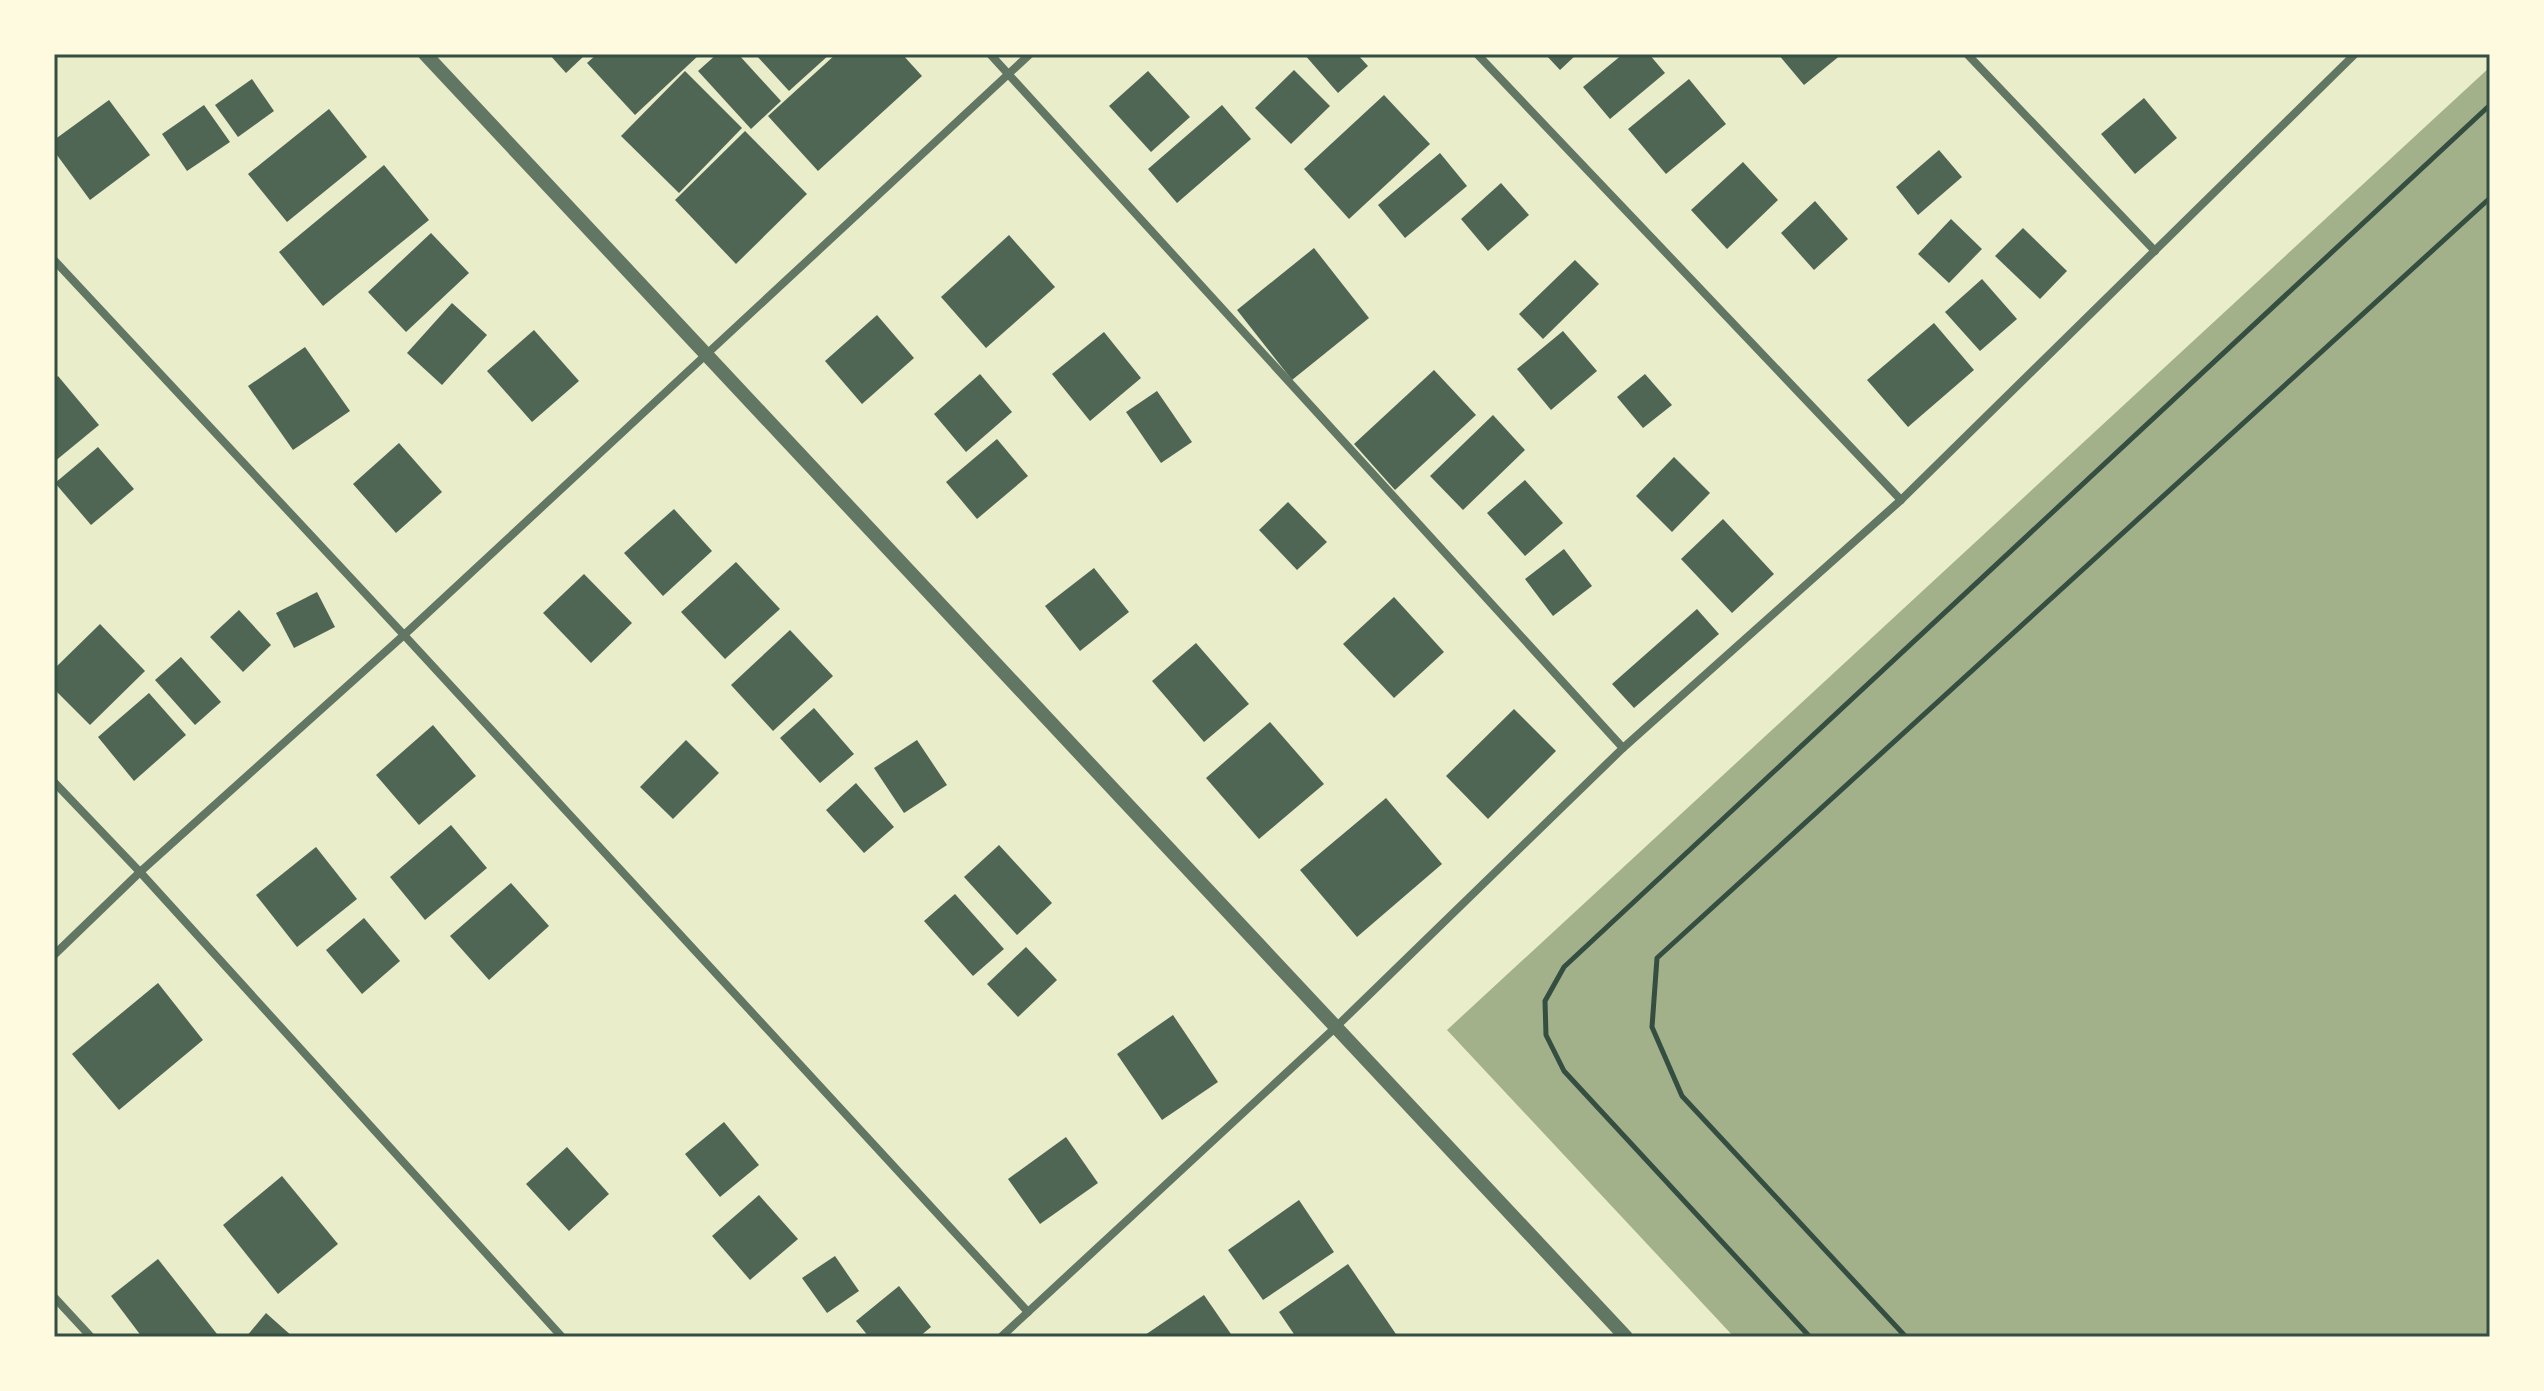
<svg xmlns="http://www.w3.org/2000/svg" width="2544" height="1391" viewBox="0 0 2544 1391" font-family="Spectral,serif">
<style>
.water{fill:#a3b18a}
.building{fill:#4f6655}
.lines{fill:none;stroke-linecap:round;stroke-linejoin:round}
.path{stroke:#344e41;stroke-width:5}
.minor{stroke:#617663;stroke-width:8}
.tertiary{stroke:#617663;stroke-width:14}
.neatline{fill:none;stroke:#344e41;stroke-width:3}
</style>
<rect width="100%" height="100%" fill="#e9edc9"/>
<polygon class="water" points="2490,67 2490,1337 1734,1337 1447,1030"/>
<g class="building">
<polygon points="549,54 586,54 566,73"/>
<polygon points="597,54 700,54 635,115 587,63"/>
<polygon points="717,54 738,54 781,101 751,129 698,71"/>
<polygon points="755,54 830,54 789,91"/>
<polygon points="836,54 902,54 922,76 818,171 768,116"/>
<polygon points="1304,54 1357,54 1368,66 1338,93"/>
<polygon points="1545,54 1577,54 1560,70"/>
<polygon points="1623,54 1649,54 1665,73 1610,119 1583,87"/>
<polygon points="1778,54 1842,54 1804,85"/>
<polygon points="1294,70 1330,106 1291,144 1255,108"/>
<polygon points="685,71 742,128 679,193 621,136"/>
<polygon points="1148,71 1190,117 1151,152 1109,106"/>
<polygon points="252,79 274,111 238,137 215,105"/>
<polygon points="1689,79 1726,124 1666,174 1628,129"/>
<polygon points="1384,95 1430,144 1349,219 1304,169"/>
<polygon points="2144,98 2177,138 2135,174 2101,134"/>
<polygon points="109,100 150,155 90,200 54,151 54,140"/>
<polygon points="204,105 230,142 187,171 162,134"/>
<polygon points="1222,105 1251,139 1177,203 1148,169"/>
<polygon points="329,109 367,157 287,222 248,174"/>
<polygon points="745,131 807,194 736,264 675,200"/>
<polygon points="1939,150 1962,177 1918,215 1896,187"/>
<polygon points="1440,153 1467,186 1405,238 1378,205"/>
<polygon points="1743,162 1778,200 1727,249 1691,210"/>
<polygon points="384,165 429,220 323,306 279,252"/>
<polygon points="1501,183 1529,215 1488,251 1461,219"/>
<polygon points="1815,201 1848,239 1814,270 1781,233"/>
<polygon points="1951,219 1982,249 1949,283 1918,254"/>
<polygon points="2023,228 2067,271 2040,299 1995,256"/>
<polygon points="431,233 469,273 406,332 368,292"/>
<polygon points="1009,235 1055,287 986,348 941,297"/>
<polygon points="1314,248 1369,318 1292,380 1237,310"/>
<polygon points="1575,260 1599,284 1543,339 1519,314"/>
<polygon points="1982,279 2017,319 1980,351 1945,312"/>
<polygon points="452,303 487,335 442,385 407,353"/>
<polygon points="877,315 914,358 862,404 825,361"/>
<polygon points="1934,323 1974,370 1908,427 1867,380"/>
<polygon points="534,330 579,381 532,422 487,371"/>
<polygon points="1563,331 1597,371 1551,410 1517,369"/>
<polygon points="1104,332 1141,378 1090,421 1052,374"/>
<polygon points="305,347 350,411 293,450 248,386"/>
<polygon points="1434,370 1476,415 1395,490 1354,444"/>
<polygon points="980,374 1012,412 966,452 934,414"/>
<polygon points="1645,374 1672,405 1643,428 1617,397"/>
<polygon points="58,376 99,425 54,462 54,380"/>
<polygon points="1157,391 1192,442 1161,463 1126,412"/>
<polygon points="1493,415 1525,450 1463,510 1430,476"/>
<polygon points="997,439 1028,476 977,519 946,482"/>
<polygon points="399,443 442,492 396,533 353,484"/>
<polygon points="98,447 134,489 91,525 55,483"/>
<polygon points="1674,457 1710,493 1672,532 1636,496"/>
<polygon points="1525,480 1563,523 1525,556 1487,513"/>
<polygon points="1288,502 1327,542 1297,570 1259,530"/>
<polygon points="674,509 712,551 663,596 624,553"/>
<polygon points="1723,519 1774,574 1732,613 1681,559"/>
<polygon points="1564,549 1592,586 1553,616 1525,579"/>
<polygon points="736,562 780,609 725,659 681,612"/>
<polygon points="1094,568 1129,612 1080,651 1045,606"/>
<polygon points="584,574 632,623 591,663 543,613"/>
<polygon points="317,592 335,627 294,648 276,613"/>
<polygon points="1394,597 1444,652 1394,698 1343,644"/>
<polygon points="1697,609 1719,634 1634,708 1612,684"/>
<polygon points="239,610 271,645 243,672 210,637"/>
<polygon points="100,624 145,671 90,725 54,689 54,669"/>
<polygon points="790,630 833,676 773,731 731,685"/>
<polygon points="1196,643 1249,704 1204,742 1152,681"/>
<polygon points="181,657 221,702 195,725 155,680"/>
<polygon points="149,693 186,735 134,781 98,737"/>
<polygon points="814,708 854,754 820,783 780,738"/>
<polygon points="1514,709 1556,751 1488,819 1446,776"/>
<polygon points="1270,722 1324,784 1259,839 1206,778"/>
<polygon points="433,725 476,776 419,825 376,775"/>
<polygon points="686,740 719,773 673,819 640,787"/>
<polygon points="917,740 947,785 904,813 874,768"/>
<polygon points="856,783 894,827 864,853 826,810"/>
<polygon points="1386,798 1442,864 1357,937 1300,870"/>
<polygon points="451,825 487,868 425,920 390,877"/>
<polygon points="999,845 1052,903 1017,935 964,877"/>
<polygon points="316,847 357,899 297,947 256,895"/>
<polygon points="511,883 549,926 489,980 450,936"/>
<polygon points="955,894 1004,949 973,976 924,921"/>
<polygon points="364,918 400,961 362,994 326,950"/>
<polygon points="1026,947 1057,980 1018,1017 987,984"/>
<polygon points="158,983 203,1040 119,1110 72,1054"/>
<polygon points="1173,1015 1218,1082 1162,1120 1117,1054"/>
<polygon points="724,1122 759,1165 720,1197 685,1154"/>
<polygon points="1066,1137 1098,1183 1040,1224 1008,1179"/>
<polygon points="567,1147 609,1194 569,1231 526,1184"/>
<polygon points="282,1176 338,1244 278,1294 223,1225"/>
<polygon points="759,1195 798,1239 750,1280 712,1236"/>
<polygon points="1299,1200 1334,1252 1263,1300 1228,1250"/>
<polygon points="835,1256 859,1291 827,1313 802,1278"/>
<polygon points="158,1259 217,1334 213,1337 142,1337 111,1296"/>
<polygon points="1348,1264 1398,1337 1296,1337 1279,1312"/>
<polygon points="899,1286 931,1327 919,1337 869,1337 856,1321"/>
<polygon points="1204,1295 1233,1337 1142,1337"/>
<polygon points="266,1313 293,1337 246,1337"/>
</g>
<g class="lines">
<g class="path">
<polyline points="1810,1337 1564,1071 1546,1035 1545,1001 1564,967 2490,105"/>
<polyline points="1906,1337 1682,1096 1652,1027 1657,958 2490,198"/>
</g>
<g class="minor">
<polyline points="990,54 1623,748"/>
<polyline points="1477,54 1901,500"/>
<polyline points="1967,54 2155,251"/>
<polyline points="54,260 404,635 1028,1312"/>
<polyline points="54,782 140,872 562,1337"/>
<polyline points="54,955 140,872 404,635 1030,54"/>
<polyline points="54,1297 91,1337"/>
<polyline points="1001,1337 1337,1026 1623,748 1901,500 2355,54"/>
</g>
<polyline class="tertiary" points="425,54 1626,1337"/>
</g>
<rect width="2544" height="1391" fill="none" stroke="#fefae0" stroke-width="112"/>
<rect x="56" y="56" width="2432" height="1279" class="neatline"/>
</svg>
